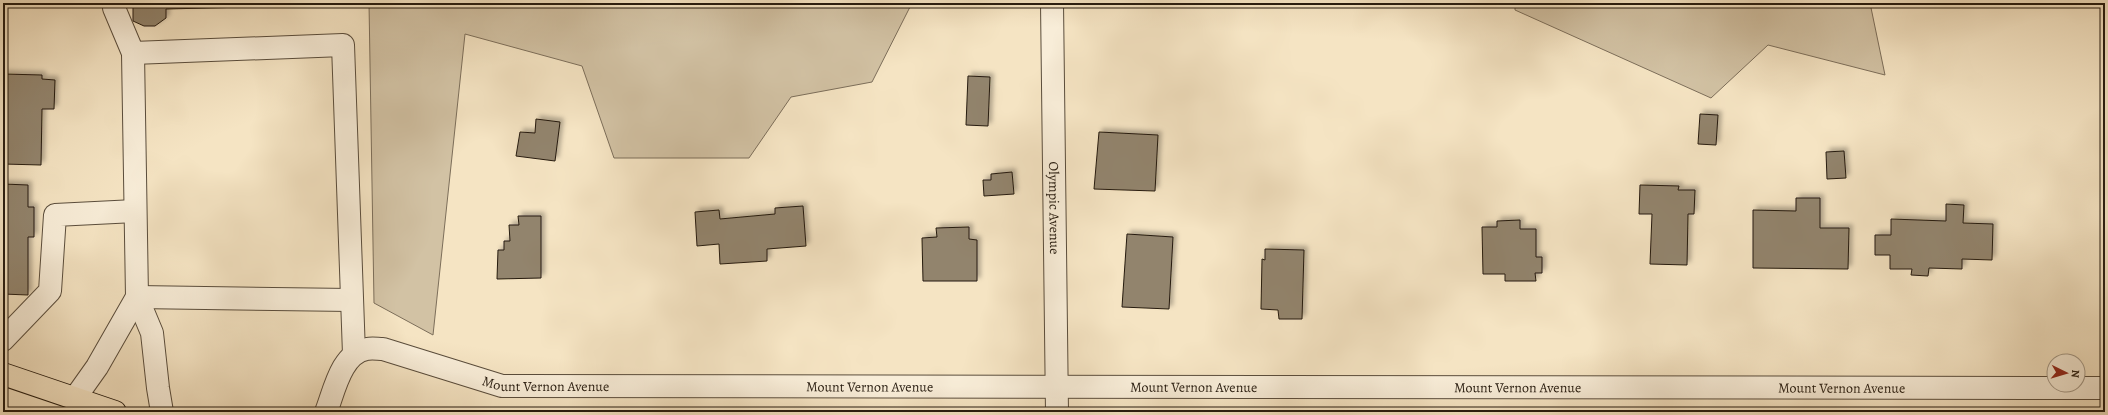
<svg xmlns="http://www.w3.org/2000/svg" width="2108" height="415" viewBox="0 0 2108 415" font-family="Alegreya,serif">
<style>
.green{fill:#d2c2a4;stroke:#7c6e5a}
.building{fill:#92846d;stroke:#261b0f;filter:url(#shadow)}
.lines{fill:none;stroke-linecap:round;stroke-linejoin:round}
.minor-casing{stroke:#5a4d3c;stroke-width:24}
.major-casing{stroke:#261b0f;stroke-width:24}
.minor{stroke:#f8edd8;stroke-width:22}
.major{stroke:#f5e4c3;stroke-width:22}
.labels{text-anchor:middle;stroke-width:3.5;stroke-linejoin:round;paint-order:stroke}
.street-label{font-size:14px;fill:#261b0f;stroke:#f8edd8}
</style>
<defs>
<filter id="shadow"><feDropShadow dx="3.5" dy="-3.5" stdDeviation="2" flood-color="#0004"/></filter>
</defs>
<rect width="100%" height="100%" fill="#f5e4c3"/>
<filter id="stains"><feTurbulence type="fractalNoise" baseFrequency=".005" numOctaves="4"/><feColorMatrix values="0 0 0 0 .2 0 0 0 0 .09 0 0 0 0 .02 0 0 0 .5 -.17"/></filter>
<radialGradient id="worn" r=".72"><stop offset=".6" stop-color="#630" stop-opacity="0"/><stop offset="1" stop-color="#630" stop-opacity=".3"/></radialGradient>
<g class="green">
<polygon points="369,3 912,3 872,82 791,97 749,158 614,158 582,66 465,34 433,335 374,303"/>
<polygon points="1515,3 1870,3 1885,75 1768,45 1711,98 1515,10"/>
</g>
<g class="building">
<polygon points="135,3 329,3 329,5 166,9 166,18 155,26 144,26 133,21 133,6"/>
<polygon points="3,74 42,75 42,79 55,80 54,109 42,109 41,165 3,164"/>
<polygon points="968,76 990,77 988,126 966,125"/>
<polygon points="1700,114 1718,115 1716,145 1698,144"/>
<polygon points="536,119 560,122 555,161 516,156 520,132 535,133"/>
<polygon points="1099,132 1158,135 1155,191 1094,189"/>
<polygon points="1844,151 1846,178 1827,179 1826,152"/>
<polygon points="1012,172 1014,194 984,196 983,180 991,180 991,174"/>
<polygon points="3,184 28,185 28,207 34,207 34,237 28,237 28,295 3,294"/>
<polygon points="1640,185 1679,186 1678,190 1695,190 1694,214 1688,214 1687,265 1650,264 1652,214 1639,214"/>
<polygon points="1796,198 1820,198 1820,228 1849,228 1848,269 1753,268 1753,210 1796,211"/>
<polygon points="1946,204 1964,205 1963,223 1993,224 1992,260 1962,259 1962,269 1929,268 1928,276 1911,275 1912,269 1890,269 1890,255 1875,255 1875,235 1891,235 1891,219 1946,221"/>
<polygon points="803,206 806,246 767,249 767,261 720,264 719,244 697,246 695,212 719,210 720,219 775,214 775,208"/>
<polygon points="518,216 541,216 541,278 497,279 498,250 504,250 504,241 510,241 509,225 519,225"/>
<polygon points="1520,220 1520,229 1536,229 1536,257 1542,257 1542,273 1535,273 1536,281 1505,281 1505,274 1483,274 1482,227 1497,227 1497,221"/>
<polygon points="969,227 969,239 977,240 977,281 923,281 922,238 937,237 936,228"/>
<polygon points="1127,234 1173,237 1169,309 1122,307"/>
<polygon points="1265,249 1304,250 1302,319 1279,319 1278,310 1261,309 1262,259 1265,260"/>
</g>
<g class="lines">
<defs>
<g id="minor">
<polyline points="114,3 114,8 133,53 137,297 152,333 158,388 162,412"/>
<path id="s1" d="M1052,3L1057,412"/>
<polyline points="133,53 343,45 354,354"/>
<polyline points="137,297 351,300"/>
<polyline points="3,340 50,291 55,215 135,211"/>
<polyline points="75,398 97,367 137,297"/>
<path id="s2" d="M326,412C334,392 341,353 367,349C372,348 378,349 383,349L502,386L2105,388"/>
</g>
<polyline id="major" points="3,374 115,412"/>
</defs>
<use href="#minor" class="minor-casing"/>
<use href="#major" class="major-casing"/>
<use href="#minor" class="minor"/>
<use href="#major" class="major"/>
</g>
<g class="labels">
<g class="street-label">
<text dy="5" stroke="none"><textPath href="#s1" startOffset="205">Olympic Avenue</textPath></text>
<text dy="5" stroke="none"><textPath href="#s2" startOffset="263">Mount Vernon Avenue</textPath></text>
<text dy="5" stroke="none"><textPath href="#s2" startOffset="587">Mount Vernon Avenue</textPath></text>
<text dy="5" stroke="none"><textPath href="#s2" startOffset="911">Mount Vernon Avenue</textPath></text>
<text dy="5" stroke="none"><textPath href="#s2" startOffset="1235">Mount Vernon Avenue</textPath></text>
<text dy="5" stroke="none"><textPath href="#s2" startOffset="1559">Mount Vernon Avenue</textPath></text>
</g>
</g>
<rect width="2108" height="415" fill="none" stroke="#f5e4c3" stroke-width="16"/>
<rect x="4" y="4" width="2100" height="407" fill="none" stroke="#261b0f" stroke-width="2"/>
<rect x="8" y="8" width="2092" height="399" fill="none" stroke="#261b0f"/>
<g transform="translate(2066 373) rotate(95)"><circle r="19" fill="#f8edd8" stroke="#a49988"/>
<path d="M0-3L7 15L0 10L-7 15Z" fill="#8f2418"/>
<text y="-6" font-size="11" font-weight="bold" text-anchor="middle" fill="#261b0f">N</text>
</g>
<rect width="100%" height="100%" filter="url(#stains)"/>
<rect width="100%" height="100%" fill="url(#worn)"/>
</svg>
